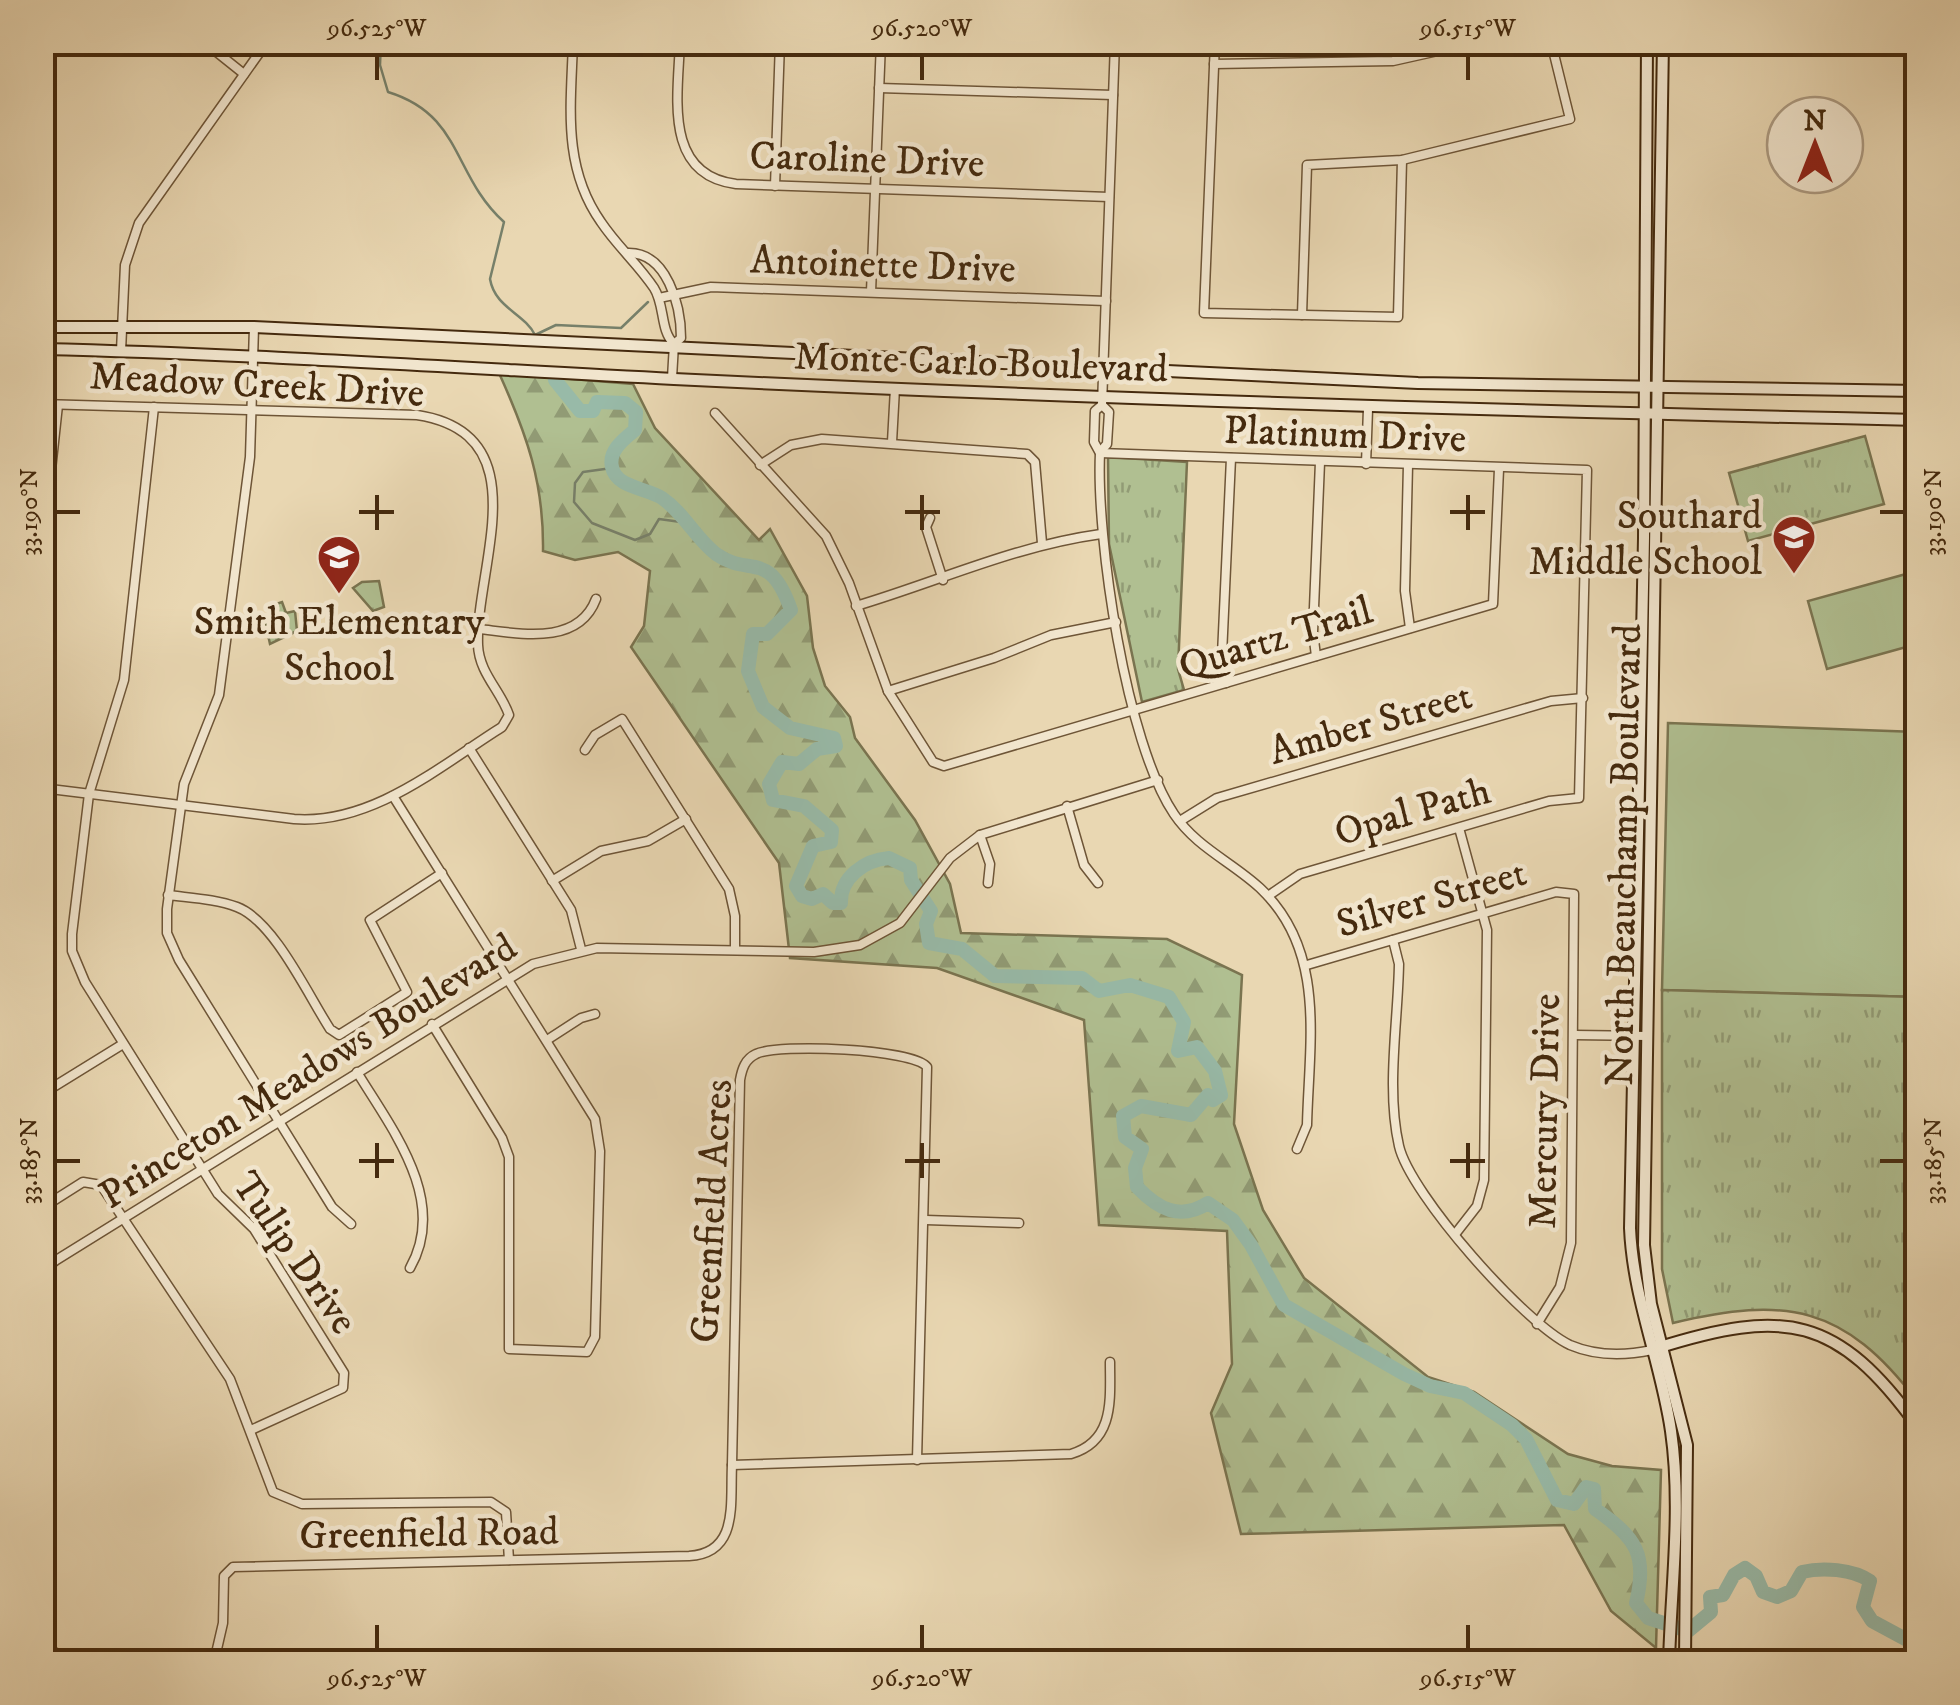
<svg xmlns="http://www.w3.org/2000/svg" width="1960" height="1705" viewBox="0 0 1960 1705" font-family="'IM FELL DW Pica',serif">
<style>
.green{fill:#b0bf91;stroke:#7a7450;stroke-width:2.5}
.forest{fill:url(#forest-firs);stroke:#7a7450;stroke-width:2.5}
.park{fill:url(#park-tufts);stroke:#7a7450;stroke-width:2.5}
.lines{fill:none;stroke-linecap:round;stroke-linejoin:round}
.stream{stroke:#77806a;stroke-width:2.5}
.river{stroke:#98baa8;stroke-width:14}
.street-casing{stroke:#6e5537;stroke-width:11}
.secondary-casing{stroke:#452a0e;stroke-width:14}
.highway-casing{stroke:#452a0e;stroke-width:16}
.street{stroke:#f1e5cd;stroke-width:8}
.secondary{stroke:#f1e5cd;stroke-width:10}
.highway{stroke:#e9d7b2;stroke-width:12}
.ticks{fill:none;stroke:#452a0e;stroke-width:4}
.labels{text-anchor:middle;stroke-width:9;stroke-linejoin:round;paint-order:stroke}
.street-label{font-size:40px;fill:#452a0e;stroke:#f1e5cd}
.poi-label{font-size:40px;fill:#452a0e;stroke:#f1e5cd;text-anchor:end}
.neatline{fill:none;stroke:#452a0e;stroke-width:4}
.ticks-label{font-size:25px;text-anchor:middle;fill:#452a0e}
</style>
<defs>
<pattern id="forest-firs" width="22" height="20" patternUnits="userSpaceOnUse" patternTransform="scale(2.5)"><rect width="22" height="20" fill="#b0bf91"/><path d="M5 1l3.5 6h-7zM16 11l3.5 6h-7z" fill="#919b75"/></pattern>
<pattern id="park-tufts" width="24" height="20" patternUnits="userSpaceOnUse" patternTransform="scale(2.5)"><rect width="24" height="20" fill="#b0bf91"/><path d="M3 7l-1-3M5 7V3M7 7l1-3M15 17l-1-3M17 17v-4M19 17l1-3" fill="none" stroke="#919b75"/></pattern>
</defs>
<rect width="100%" height="100%" fill="#e9d7b2"/>
<filter id="stains"><feTurbulence type="fractalNoise" baseFrequency=".002" numOctaves="4"/><feColorMatrix values="0 0 0 0 .2 0 0 0 0 .09 0 0 0 0 .02 0 0 0 .5 -.17"/></filter>
<radialGradient id="worn" r=".72"><stop offset=".6" stop-color="#630" stop-opacity="0"/><stop offset="1" stop-color="#630" stop-opacity=".3"/></radialGradient>
<g class="green">
<polygon points="1917,571 1917,644 1827,669 1808,601"/>
<polygon points="1668,723 1917,732 1917,997 1662,990"/>
</g>
<path class="forest" d="M499,373L633,384L655,428L759,540L770,529L807,596L813,648L825,686L850,717L855,738L915,820L950,884L961,933L1167,939L1242,975L1234,1124L1263,1210L1304,1278L1428,1377L1474,1392L1568,1454L1612,1466L1661,1470L1656,1648L1611,1611L1564,1525L1241,1534L1211,1413L1232,1364L1227,1231L1099,1225L1084,1020L937,968L790,958L779,863L631,647L644,626L650,571L618,552L575,560L543,551C544,483 527,435 499,373Z"/>
<g class="park">
<polygon points="1865,436 1884,504 1748,541 1729,473"/>
<polygon points="1108,457 1187,462 1178,669 1184,690 1142,702 1109,544"/>
<polygon points="379,581 384,607 373,611 353,588 362,582"/>
<polygon points="282,602 286,613 295,611 297,631 270,644 265,621 274,617 270,606"/>
<path d="M1662,990L1917,997V1401C1844,1305 1786,1296 1673,1323L1662,1269Z"/>
</g>
<g class="lines">
<g class="stream">
<path d="M381,42L380,65L388,92C463,115 452,175 504,222L490,279C495,308 524,313 535,335L556,325L621,328L648,302"/>
<polyline points="612,468 583,472 575,483 574,502 592,523 635,540 650,534 659,519 688,523"/>
</g>
<path class="river" d="M555,380L580,411H593L597,402L625,403L636,412L635,430C624,439 608,451 612,467C616,488 647,488 662,498C684,513 696,539 716,554C750,578 769,548 791,610L767,634H753L748,671L763,707L790,728L834,738L836,746L817,749L799,764L782,762L769,784L773,800L804,806L832,830L831,842L813,846L796,886L802,896L812,899L823,894L833,903H841C840,878 864,860 889,858L910,868L911,880L931,911L926,924L929,943L962,949L995,976L1082,978L1099,991L1130,985L1169,997L1184,1022L1178,1051L1197,1047L1215,1071L1221,1095L1213,1100L1208,1095L1191,1115L1141,1106L1123,1116L1125,1137L1142,1149L1135,1168L1137,1187C1158,1209 1180,1221 1208,1203L1233,1220L1251,1245L1284,1305L1404,1374L1430,1386L1464,1393L1512,1425L1526,1439L1557,1500L1574,1504L1586,1487L1594,1489L1595,1509C1636,1537 1648,1555 1636,1603L1648,1618L1688,1631L1711,1612L1710,1597L1723,1595L1734,1575L1745,1568L1756,1576L1763,1592L1777,1597L1791,1591L1802,1572C1822,1567 1853,1569 1870,1581L1863,1607L1872,1621L1911,1642L1918,1638"/>
<defs>
<g id="street">
<polyline points="204,42 244,74"/>
<path d="M573,42C571,106 562,167 601,222C617,246 638,264 654,288C665,305 660,331 674,344"/>
<path d="M680,42C678,96 663,175 736,184L1109,197"/>
<polyline points="1215,42 1204,313 1398,317 1402,160"/>
<polyline points="1214,64 1393,61 1478,42"/>
<polyline points="879,88 1113,95"/>
<polyline points="775,186 780,42"/>
<path d="M628,253C667,252 681,306 681,338L674,344L672,378"/>
<polyline points="871,292 881,42"/>
<polyline points="659,298 711,287 1106,301"/>
<polyline points="1302,315 1307,165 1402,160 1570,119 1551,42"/>
<polyline points="254,327 250,457 219,695 184,784 167,909 167,933 179,960 332,1207 351,1224"/>
<polyline points="121,351 125,265 139,223 267,42"/>
<path d="M42,404L417,415C541,434 475,567 478,645C479,673 501,691 509,715L502,727C440,766 372,825 294,819L42,788"/>
<path d="M1102,405L1095,411L1094,442L1100,453C1096,539 1126,743 1174,814C1196,847 1232,862 1260,888C1327,951 1309,1042 1307,1125L1297,1149"/>
<polyline points="154,407 124,680 89,794 72,934 72,951 85,982 218,1194 254,1229 344,1373 343,1388 251,1430"/>
<polyline points="715,413 826,536 849,583 888,691 933,762 944,766 1493,604 1499,469"/>
<polyline points="892,442 895,388"/>
<polyline points="1100,452 1107,444 1109,412 1102,405 1115,42"/>
<polyline points="1100,453 1587,470 1579,798 1549,801 1300,874 1268,896"/>
<polyline points="1366,464 1368,409"/>
<polyline points="760,465 791,445 822,439 1027,454 1035,462 1042,543"/>
<polyline points="1408,465 1405,591 1410,628"/>
<polyline points="930,518 926,527 943,580"/>
<polyline points="42,553 58,405"/>
<path d="M856,606C940,581 1014,546 1101,534"/>
<path d="M479,629C517,633 578,647 596,599"/>
<polyline points="1316,656 1313,632 1320,462"/>
<polyline points="1226,683 1222,655 1231,458"/>
<polyline points="888,691 994,658 1051,635 1116,622"/>
<polyline points="469,748 571,910 581,949"/>
<polyline points="585,750 595,735 622,719 729,889 735,916 735,949"/>
<polyline points="393,796 595,1119 600,1151 595,1337 587,1352 509,1349 509,1157 502,1138 432,1024"/>
<polyline points="1067,806 1084,865 1098,883"/>
<polyline points="1180,821 1217,798 1551,701 1583,698"/>
<polyline points="980,835 990,864 988,883"/>
<polyline points="552,881 601,851 648,841 686,819"/>
<path d="M168,895C191,898 216,899 237,907C274,921 308,995 330,1029L339,1035L407,992L370,920L442,873"/>
<path d="M1393,940L1399,964C1398,1022 1386,1089 1399,1146C1410,1194 1525,1324 1570,1345C1596,1356 1624,1356 1652,1350"/>
<polyline points="1307,965 1556,892 1574,894 1571,1243 1560,1287 1537,1324"/>
<polyline points="1575,1035 1648,1036"/>
<polyline points="547,1040 581,1018 595,1014"/>
<path d="M357,1072C391,1128 449,1200 410,1268"/>
<polyline points="42,1094 123,1044"/>
<polyline points="42,1208 83,1182 101,1185 230,1379 273,1492 302,1504 491,1502 506,1512 509,1560"/>
<polyline points="926,1220 1019,1223"/>
<polyline points="1456,1233 1477,1206 1484,1180 1487,930 1459,828"/>
<polyline points="42,1244 54,1262"/>
<polyline points="42,1269 533,964 597,948 814,952 860,945 900,923 950,858 980,835 1158,780"/>
<path d="M732,1465L1071,1454C1115,1441 1110,1399 1110,1362"/>
<path d="M214,1662L223,1623L224,1576L233,1567L689,1556C739,1553 730,1504 732,1465L740,1080C742,1069 745,1059 756,1054C778,1043 914,1049 927,1067L917,1460"/>
</g>
<g id="secondary">
<path d="M1647,42L1644,538L1630,1228C1633,1299 1661,1362 1671,1431C1682,1507 1671,1587 1669,1662"/>
<polyline points="1663,42 1644,1245 1651,1304 1687,1445 1685,1662"/>
<polyline points="42,327 254,327 1418,383 1918,391"/>
<path d="M42,349C253,354 463,368 674,379C1088,399 1503,411 1918,420"/>
<path d="M1657,1348C1785,1308 1837,1315 1918,1427"/>
</g>
<polyline id="highway" points="42,1650 71,1662"/>
</defs>
<use href="#street" class="street-casing"/>
<use href="#secondary" class="secondary-casing"/>
<use href="#highway" class="highway-casing"/>
<use href="#street" class="street"/>
<use href="#secondary" class="secondary"/>
<use href="#highway" class="highway"/>
</g>
<path class="ticks" d="M377,55V80M922,55V80M1468,55V80M377,495V530M922,495V530M1468,495V530M55,512H80M359,512H394M905,512H940M1450,512H1485M1880,512H1905M377,1143V1178M922,1143V1178M1468,1143V1178M55,1161H80M359,1161H394M905,1161H940M1450,1161H1485M1880,1161H1905M377,1625V1650M922,1625V1650M1468,1625V1650"/>
<defs>
<symbol id="school-pin" viewBox="-11 -11 22 30"><path d="M0 17L-7.5 6A9.5 9.5 0 1 1 7.5 6Z" fill="#8f2418" stroke="#f1e5cd"/><path d="M0-5L7-2L0 1L-7-2ZM-4 1L0 2.5L4 1V4Q0 6-4 4Z" fill="#fff"/></symbol>
</defs>
<g fill-rule="evenodd">
<use href="#school-pin" x="1769" y="512" width="50" height="68"/>
<use href="#school-pin" x="314" y="532" width="50" height="68"/>
</g>
<g class="labels">
<g class="street-label">
<text transform="translate(867 158) rotate(2)" y="14">Caroline Drive</text>
<text transform="translate(883 263) rotate(2)" y="14">Antoinette Drive</text>
<text transform="translate(981 361) rotate(2)" y="14">Monte Carlo Boulevard</text>
<text transform="translate(257 383) rotate(3)" y="14">Meadow Creek Drive</text>
<text transform="translate(1345 433) rotate(2)" y="14">Platinum Drive</text>
<text transform="translate(1275 637) rotate(-17)" y="14">Quartz Trail</text>
<text transform="translate(1370 722) rotate(-16)" y="14">Amber Street</text>
<text transform="translate(1412 810) rotate(-16)" y="14">Opal Path</text>
<text transform="translate(1622 855) rotate(-89)" y="14">North Beauchamp Boulevard</text>
<text transform="translate(1431 897) rotate(-16)" y="14">Silver Street</text>
<text transform="translate(307 1070) rotate(-32)" y="14">Princeton Meadows Boulevard</text>
<text transform="translate(1543 1111) rotate(-89)" y="14">Mercury Drive</text>
<text transform="translate(710 1211) rotate(-87)" y="14">Greenfield Acres</text>
<text transform="translate(296 1252) rotate(55)" y="14">Tulip Drive</text>
<text transform="translate(429 1532) rotate(-1)" y="14">Greenfield Road</text>
</g>
<g class="poi-label">
<text x="1762" y="528">Southard<tspan x="1762" dy="46">Middle School</tspan></text>
<text x="339" y="634" text-anchor="middle">Smith Elementary<tspan x="339" dy="46">School</tspan></text>
</g>
</g>
<rect width="1960" height="1705" fill="none" stroke="#e9d7b2" stroke-width="110"/>
<g transform="translate(1815 145)"><circle r="48" fill="#f1e5cd" stroke="#ac9a81" stroke-width="2.5"/>
<path d="M0-8L18 38L0 25L-18 38Z" fill="#8f2418"/>
<text y="-15" font-size="28" font-weight="bold" text-anchor="middle" fill="#452a0e">N</text>
</g>
<rect x="55" y="55" width="1850" height="1595" class="neatline"/>
<g class="ticks-label">
<text x="377" y="36">96.525°W</text>
<text x="922" y="36">96.520°W</text>
<text x="1468" y="36">96.515°W</text>
<text transform="translate(28 512) rotate(-90)" y="9">33.190°N</text>
<text transform="translate(1932 512) rotate(-90)" y="9">33.190°N</text>
<text transform="translate(28 1161) rotate(-90)" y="9">33.185°N</text>
<text transform="translate(1932 1161) rotate(-90)" y="9">33.185°N</text>
<text x="377" y="1686">96.525°W</text>
<text x="922" y="1686">96.520°W</text>
<text x="1468" y="1686">96.515°W</text>
</g>
<rect width="100%" height="100%" filter="url(#stains)"/>
<rect width="100%" height="100%" fill="url(#worn)"/>
</svg>
